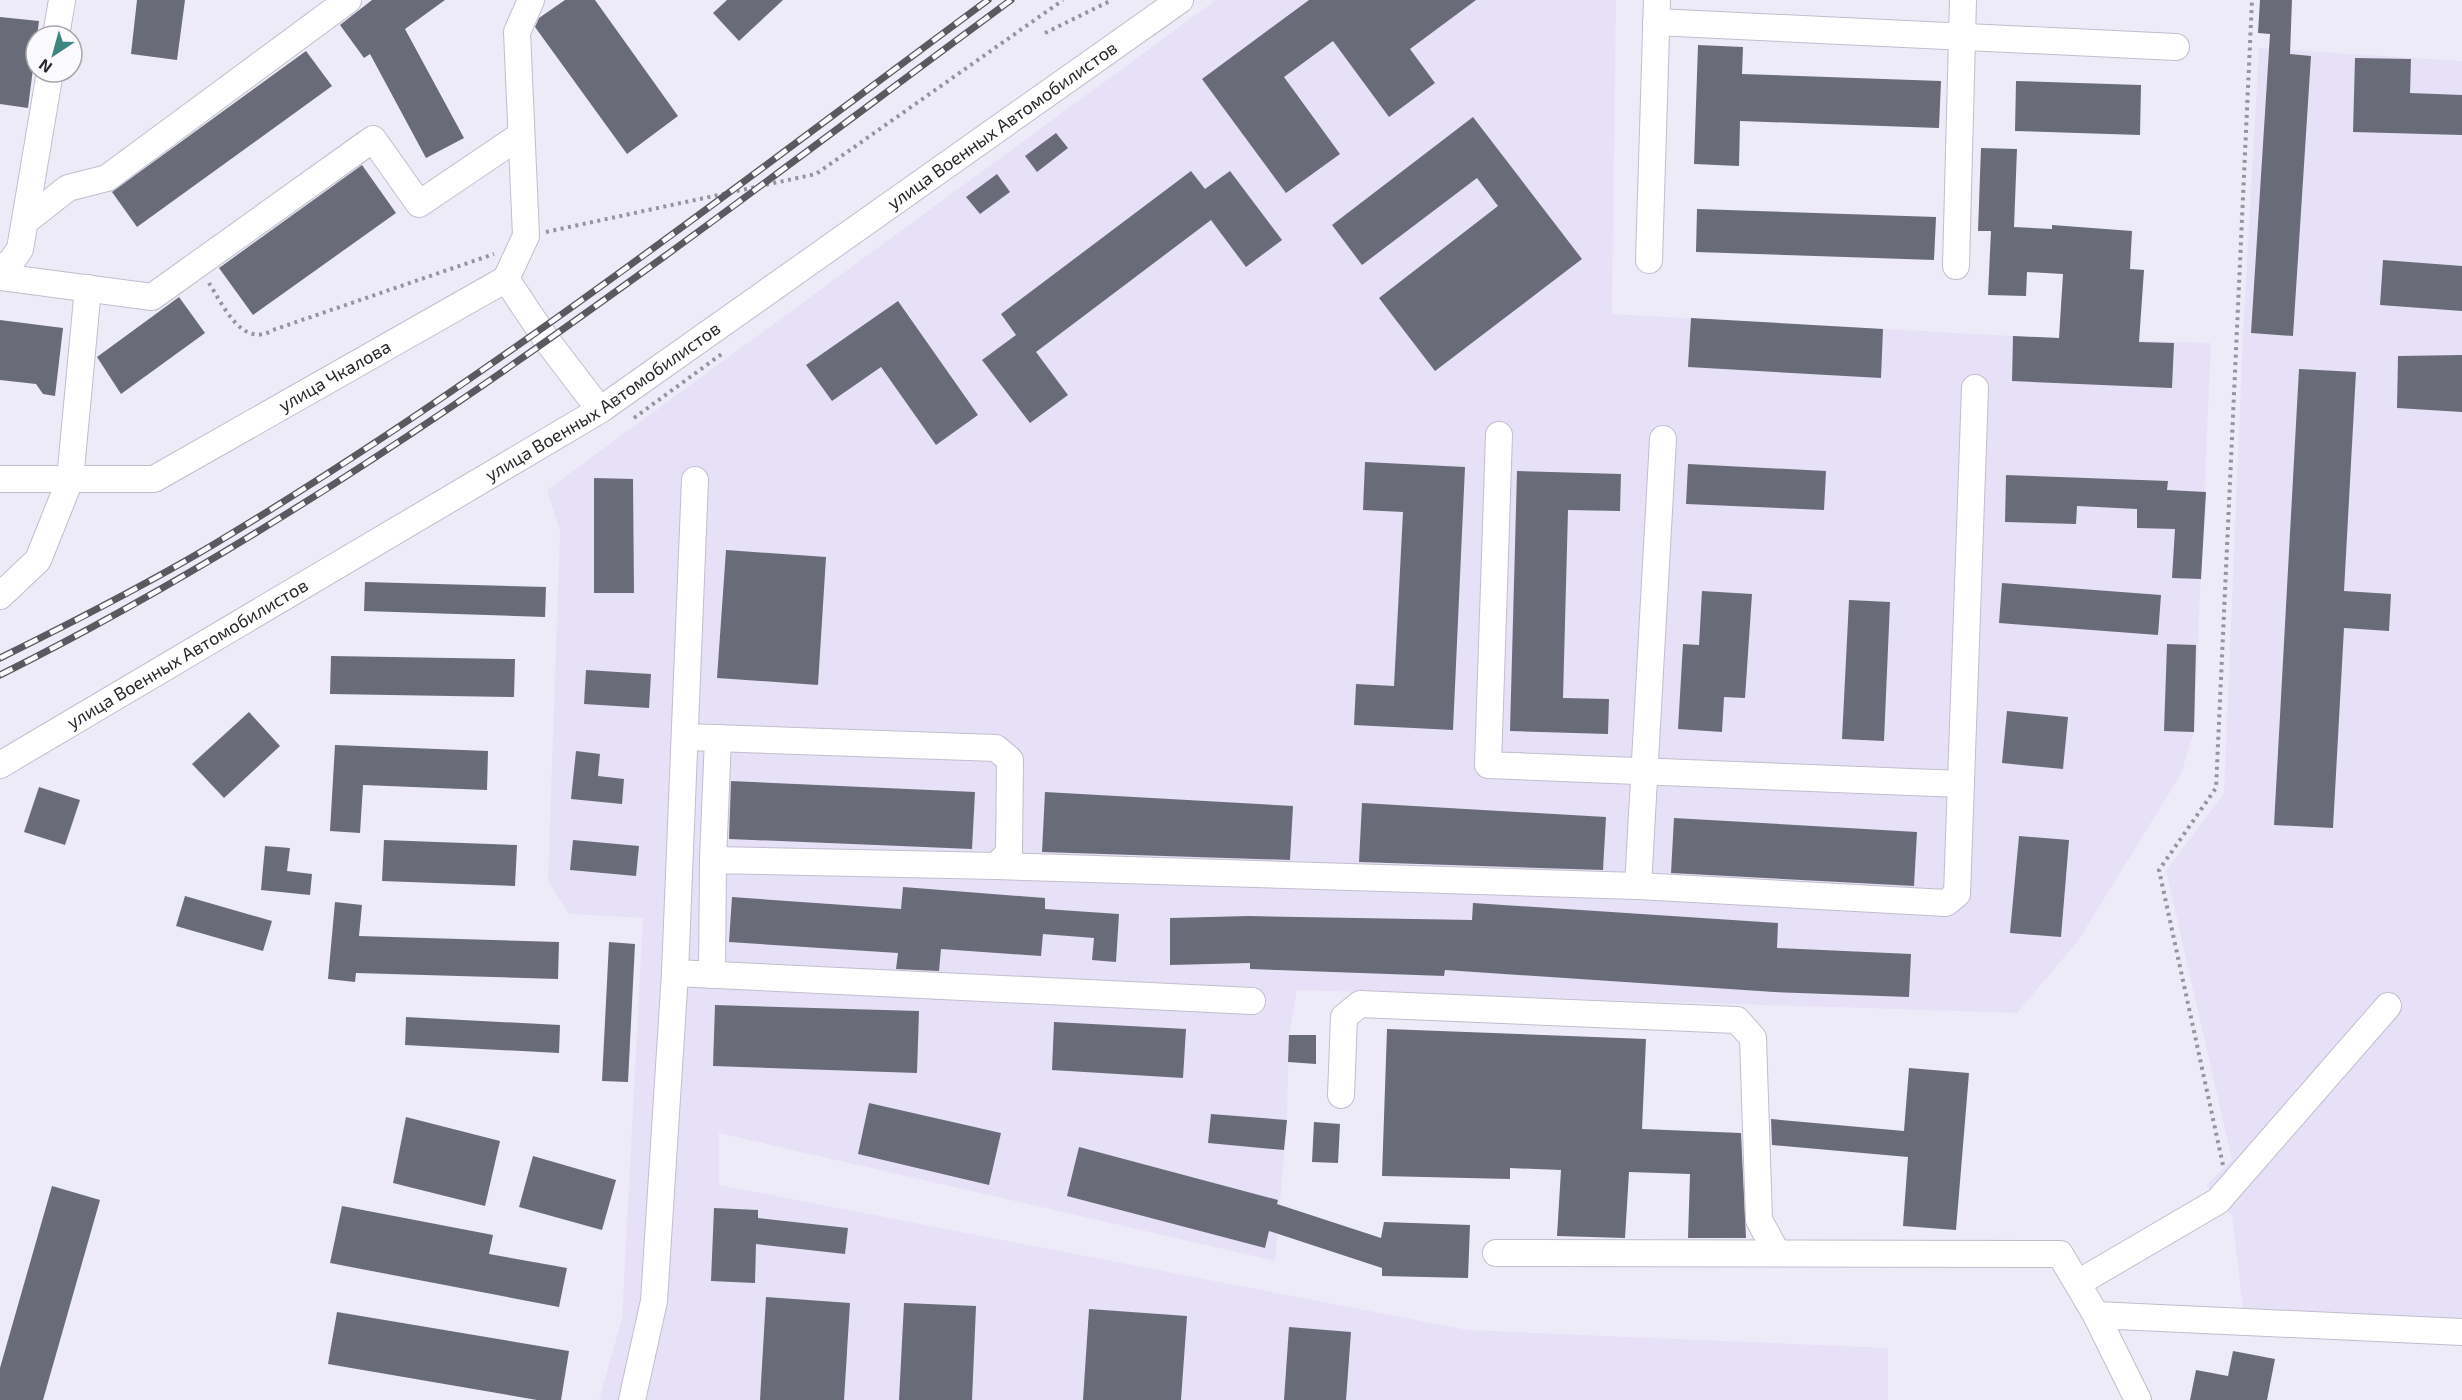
<svg xmlns="http://www.w3.org/2000/svg" width="2462" height="1400" viewBox="0 0 2462 1400" font-family="'Exo 2',sans-serif">
<style>
.built{fill:#e7e1f7}
.building{fill:#696c78}
.lines{fill:none;stroke-linecap:round;stroke-linejoin:round}
.minor-casing{stroke:#c1becc;stroke-width:28}
.path{stroke:#95939d;stroke-width:4;stroke-dasharray:3 4.5;stroke-linecap:butt}
.minor{stroke:#fff;stroke-width:26}
.rail-casing{stroke:#5a5960;stroke-width:7}
.rail{stroke:#fbfafd;stroke-width:4.5;stroke-dasharray:14;stroke-linecap:butt}
.labels{text-anchor:middle;stroke-width:6;stroke-linejoin:round;paint-order:stroke}
.street-label{font-size:18px;fill:#28272c;stroke:#fbfafd}
</style>
<rect width="100%" height="100%" fill="#eeebf9"/>
<g class="built">
<polygon points="1216,0 1616,0 1612,314 2013,336 2211,343 2194,732 2181,774 2078,941 2017,1013 1297,990 1289,1035 1287,1120 1275,1261 719,1133 719,1185 1468,1330 1888,1348 1888,1400 599,1400 622,1318 643,918 569,914 548,881 560,531 547,490"/>
<polygon points="2259,48 2462,61 2462,1320 2243,1308 2232,1216 2206,1185 2232,1160 2166,871 2224,793 2243,334"/>
</g>
<g class="building">
<polygon points="137,0 185,0 177,60 131,54"/>
<polygon points="372,0 445,0 405,29 464,138 426,158 370,54 364,58 340,25"/>
<polygon points="565,0 595,0 678,116 627,154 535,27 539,18"/>
<polygon points="727,0 783,0 739,41 713,13"/>
<polygon points="1309,0 1476,0 1410,49 1435,83 1389,117 1333,41 1284,77 1340,154 1286,193 1202,79"/>
<polygon points="2260,0 2292,0 2290,54 2311,56 2293,336 2251,333 2270,34 2258,33"/>
<polygon points="0,17 39,21 28,108 0,104"/>
<polygon points="1698,45 1743,47 1742,74 1941,81 1939,128 1740,121 1739,166 1694,164"/>
<polygon points="306,51 332,86 137,227 112,192"/>
<polygon points="2355,58 2411,59 2410,93 2462,95 2462,135 2353,132"/>
<polygon points="2016,81 2141,85 2140,135 2015,131"/>
<polygon points="1473,117 1582,259 1435,371 1379,298 1498,206 1477,178 1362,265 1332,225"/>
<polygon points="1056,133 1068,148 1037,172 1025,156"/>
<polygon points="1981,148 2017,149 2014,227 2052,229 2052,225 2132,231 2130,269 2144,270 2139,342 2174,343 2172,388 2012,381 2013,336 2059,338 2063,274 2027,272 2026,296 1988,295 1991,231 1978,231"/>
<polygon points="362,165 396,213 253,315 219,268"/>
<polygon points="1191,171 1205,189 1230,171 1282,240 1246,267 1211,220 1036,352 1068,395 1030,423 982,360 1016,335 1001,314"/>
<polygon points="997,174 1010,192 980,214 966,197"/>
<polygon points="1697,209 1936,217 1934,260 1696,252"/>
<polygon points="2383,260 2462,266 2462,311 2380,305"/>
<polygon points="179,297 205,333 121,394 97,357"/>
<polygon points="898,301 978,415 936,445 881,367 832,401 806,365"/>
<polygon points="1691,318 1883,329 1881,378 1688,367"/>
<polygon points="0,320 63,328 55,396 43,394 36,384 0,380"/>
<polygon points="2462,355 2462,412 2397,408 2398,356"/>
<polygon points="2299,369 2356,372 2344,591 2391,594 2389,631 2344,628 2333,828 2274,825"/>
<polygon points="1365,462 1465,467 1453,730 1354,725 1356,684 1394,686 1403,512 1363,510"/>
<polygon points="1688,464 1826,471 1824,510 1686,504"/>
<polygon points="1517,471 1621,474 1620,511 1568,510 1563,698 1609,699 1608,734 1510,731"/>
<polygon points="2006,475 2168,481 2167,490 2206,492 2201,579 2172,578 2175,529 2137,528 2137,509 2077,506 2076,524 2005,522"/>
<polygon points="594,478 633,479 634,593 594,593"/>
<polygon points="726,550 826,557 818,685 717,678"/>
<polygon points="365,582 546,587 545,617 364,611"/>
<polygon points="2002,583 2161,595 2158,635 1999,623"/>
<polygon points="1702,591 1752,594 1745,698 1724,697 1722,732 1678,729 1683,644 1699,645"/>
<polygon points="1849,600 1890,602 1884,741 1842,739"/>
<polygon points="2167,644 2196,645 2194,732 2164,731"/>
<polygon points="331,656 515,659 514,697 330,694"/>
<polygon points="586,670 651,674 649,708 584,704"/>
<polygon points="2007,711 2068,717 2063,769 2002,763"/>
<polygon points="249,712 280,746 224,798 192,764"/>
<polygon points="335,745 488,751 487,790 363,785 360,833 330,831"/>
<polygon points="576,751 600,754 598,776 624,779 622,804 571,799"/>
<polygon points="731,781 975,792 972,849 729,839"/>
<polygon points="39,787 80,800 65,845 24,832"/>
<polygon points="1045,792 1293,806 1290,860 1042,852"/>
<polygon points="1362,803 1606,817 1603,870 1359,862"/>
<polygon points="1674,818 1917,832 1914,886 1671,873"/>
<polygon points="2019,836 2069,840 2061,937 2010,933"/>
<polygon points="384,840 517,845 515,886 382,881"/>
<polygon points="573,840 639,846 636,876 570,870"/>
<polygon points="265,846 290,848 287,871 312,874 310,895 261,890"/>
<polygon points="903,887 1045,898 1045,909 1119,914 1116,962 1092,960 1094,938 1043,934 1041,956 941,949 939,971 896,969 898,953 729,942 732,897 901,909"/>
<polygon points="185,896 272,921 263,951 176,926"/>
<polygon points="335,902 362,905 359,936 559,942 558,979 356,973 355,982 328,979"/>
<polygon points="1473,903 1778,923 1777,948 1911,954 1909,997 1774,992 1445,970 1444,976 1250,969 1250,963 1170,965 1170,918 1249,916 1472,920"/>
<polygon points="609,942 635,944 628,1082 602,1081"/>
<polygon points="715,1005 919,1011 917,1073 713,1066"/>
<polygon points="406,1017 560,1025 559,1053 405,1045"/>
<polygon points="1054,1022 1186,1029 1183,1078 1052,1070"/>
<polygon points="1387,1029 1646,1039 1642,1129 1741,1133 1746,1238 1688,1238 1690,1174 1629,1172 1625,1238 1557,1236 1561,1170 1510,1168 1510,1179 1382,1176"/>
<polygon points="1289,1035 1316,1035 1316,1064 1288,1062"/>
<polygon points="1909,1068 1969,1073 1956,1230 1903,1226 1908,1157 1772,1145 1771,1119 1904,1131"/>
<polygon points="869,1103 1001,1133 989,1185 858,1154"/>
<polygon points="1211,1114 1287,1120 1284,1150 1208,1143"/>
<polygon points="406,1117 500,1141 485,1206 393,1183"/>
<polygon points="1314,1122 1340,1124 1338,1163 1312,1162"/>
<polygon points="1079,1147 1278,1200 1277,1204 1381,1238 1384,1222 1470,1225 1468,1278 1382,1276 1382,1268 1269,1231 1265,1248 1067,1196"/>
<polygon points="533,1156 616,1180 602,1230 519,1207"/>
<polygon points="52,1186 100,1200 43,1400 0,1400 0,1368"/>
<polygon points="342,1206 493,1235 489,1254 567,1268 559,1307 330,1263"/>
<polygon points="714,1208 758,1210 758,1218 848,1228 845,1254 756,1244 755,1283 711,1281"/>
<polygon points="766,1297 850,1303 844,1400 760,1400"/>
<polygon points="904,1303 976,1306 972,1400 899,1400"/>
<polygon points="1089,1309 1187,1316 1181,1400 1083,1400"/>
<polygon points="337,1312 569,1351 561,1400 537,1400 328,1364"/>
<polygon points="1289,1327 1351,1332 1346,1400 1284,1400"/>
<polygon points="2233,1351 2275,1359 2267,1400 2190,1400 2196,1370 2228,1376"/>
</g>
<g class="lines">
<defs>
<g id="minor">
<polyline points="1656,22 2176,47"/>
<polyline points="56,36 62,0"/>
<polyline points="27,220 68,188 107,178 348,0"/>
<polyline points="1649,260 1657,0"/>
<polyline points="1956,266 1963,0"/>
<polyline points="0,269 11,262 20,249 50,72"/>
<polyline points="0,277 152,297 373,139 419,204 521,135"/>
<polyline points="506,279 526,236 517,32 531,0"/>
<polyline points="506,279 548,342 600,410"/>
<polyline points="1499,435 1488,765 1961,784"/>
<path id="s1" d="M0,479H154L506,279"/>
<polyline points="0,596 38,560 70,480 88,288"/>
<polyline points="685,737 996,748 1010,760 1009,853 996,866 713,860 712,975"/>
<path id="s2" d="M0,765L600,410L1180,0"/>
<polyline points="713,860 718,738"/>
<polyline points="996,866 1638,886 1946,903 1957,894 1975,388"/>
<polyline points="1638,886 1663,439"/>
<polyline points="675,973 1252,1001"/>
<polyline points="1341,1095 1344,1017 1360,1004 1737,1020 1753,1038 1759,1220 1777,1253"/>
<polyline points="1496,1253 2060,1254 2096,1315"/>
<polyline points="2078,1283 2218,1201 2388,1006"/>
<polyline points="632,1400 654,1301 675,973 695,480"/>
<polyline points="2138,1400 2096,1315 2462,1332"/>
</g>
</defs>
<use href="#minor" class="minor-casing"/>
<g class="path">
<polyline points="1045,33 1112,0"/>
<polyline points="546,232 816,174 1063,0"/>
<path d="M209,283C223,305 242,349 273,330L494,254"/>
<polyline points="634,418 723,353"/>
<polyline points="2223,1165 2159,870 2216,788 2252,0"/>
</g>
<use href="#minor" class="minor"/>
<defs>
<g id="rail">
<path d="M0,658C73,622 146,585 216,543C486,381 735,187 988,0"/>
<path d="M0,675C365,493 684,241 1011,0"/>
</g>
</defs>
<use href="#rail" class="rail-casing"/>
<use href="#rail" class="rail"/>
</g>
<g class="labels">
<g class="street-label">
<text dy="6" stroke="none"><textPath href="#s2" startOffset="1190">улица Военных Автомобилистов</textPath></text>
<text dy="6" stroke="none"><textPath href="#s1" startOffset="362">улица Чкалова</textPath></text>
<text dy="6" stroke="none"><textPath href="#s2" startOffset="704">улица Военных Автомобилистов</textPath></text>
<text dy="6" stroke="none"><textPath href="#s2" startOffset="218">улица Военных Автомобилистов</textPath></text>
</g>
</g>
<g transform="translate(54 54) rotate(216)"><circle r="28" fill="#fbfafd" stroke="#a7a6a9" stroke-width="1.5"/>
<path d="M0-4.5L10 22L0 15L-10 22Z" fill="#3d8580"/>
<text y="-9" font-size="16" font-weight="bold" text-anchor="middle" fill="#28272c">N</text>
</g>
</svg>
